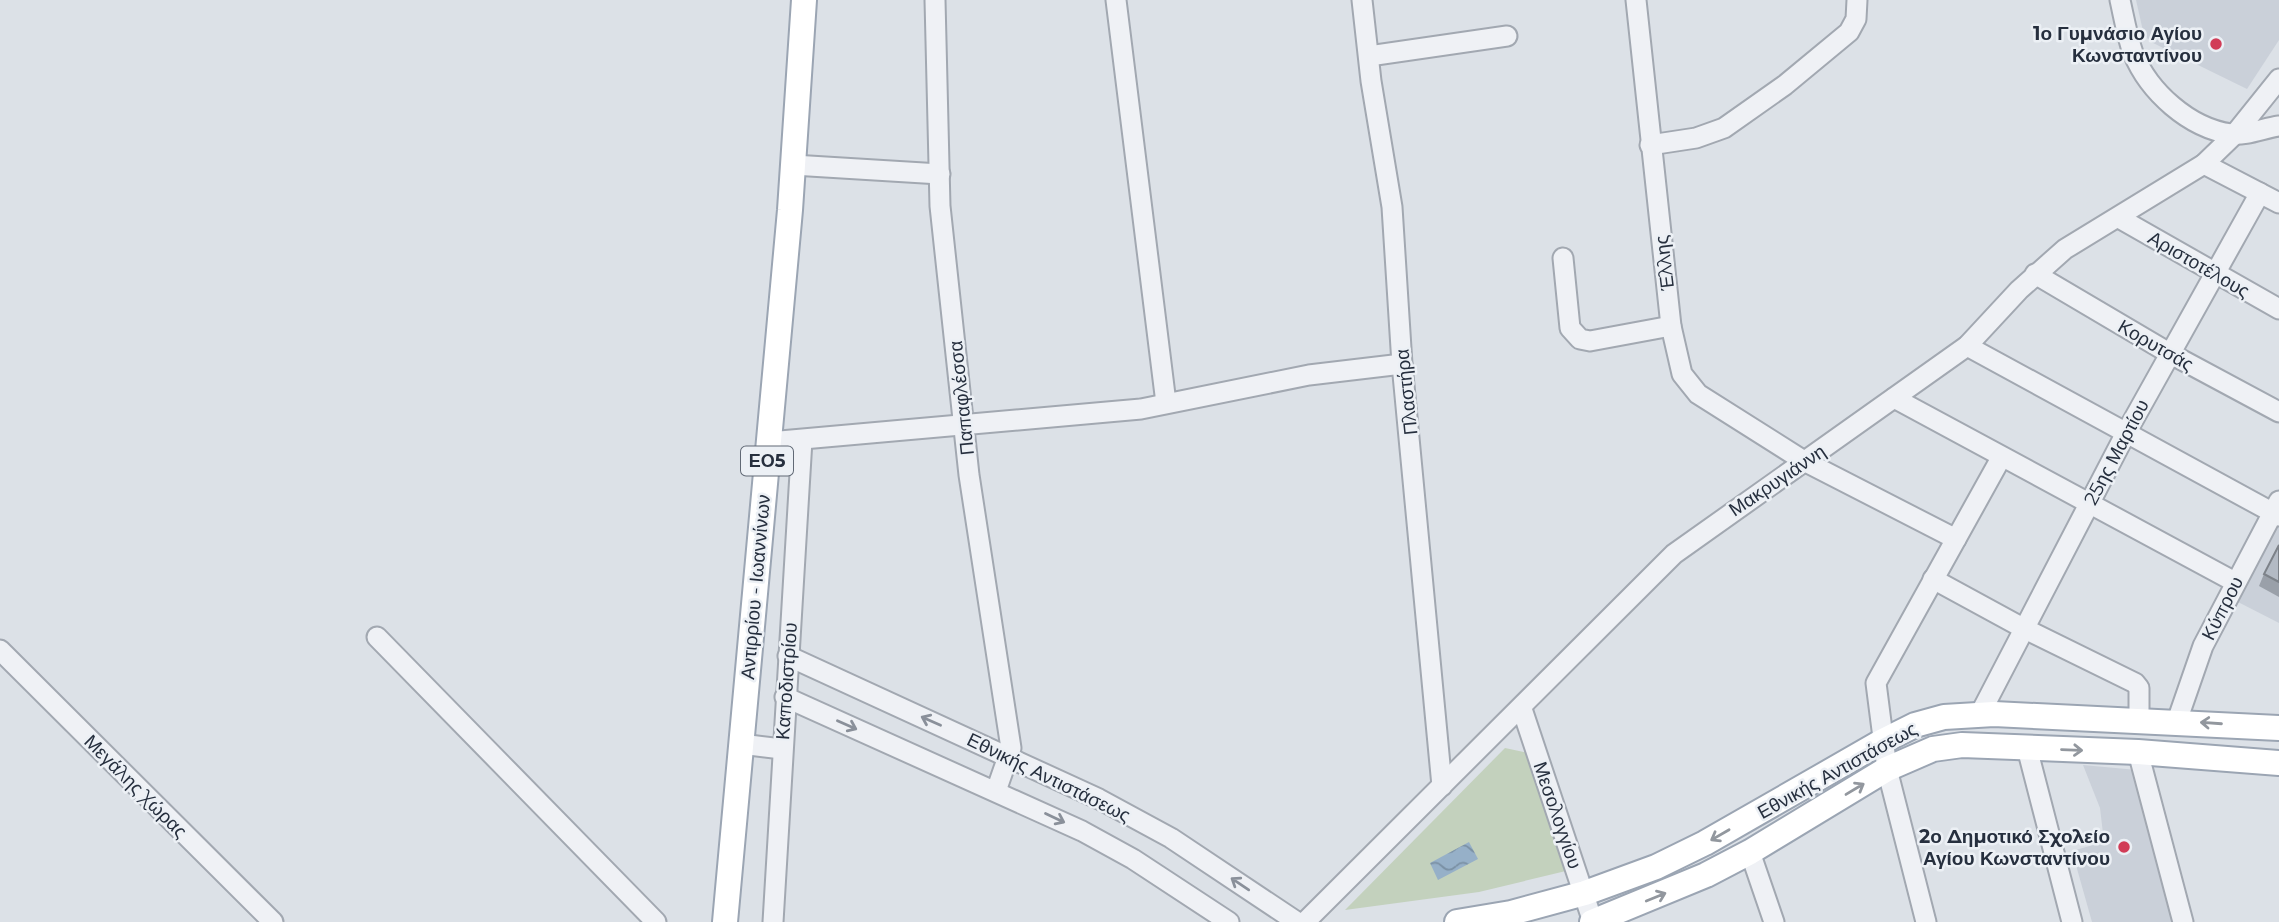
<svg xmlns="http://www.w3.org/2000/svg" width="2279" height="922" viewBox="0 0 2279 922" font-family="Montserrat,sans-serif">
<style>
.built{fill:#cad0d9}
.green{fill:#c3d1bd}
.water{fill:url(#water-waves)}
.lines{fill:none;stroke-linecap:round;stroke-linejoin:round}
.minor-casing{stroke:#a2a8b1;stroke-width:23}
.major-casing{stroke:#9ba5b3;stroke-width:28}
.minor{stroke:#eff1f5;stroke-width:19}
.major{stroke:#fff;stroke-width:24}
.wall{fill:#9aa0a9}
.building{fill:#b3bac4;stroke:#7d8289;stroke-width:2}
.oneway{stroke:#8a909a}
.oneway2{stroke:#92979e}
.poi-dot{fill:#d13c57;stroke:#ecf0f5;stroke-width:2.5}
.labels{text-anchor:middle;stroke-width:5;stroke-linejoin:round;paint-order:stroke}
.shield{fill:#ecf0f5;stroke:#616975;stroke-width:2}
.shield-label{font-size:18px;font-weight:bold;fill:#262f3e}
.poi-label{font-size:19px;font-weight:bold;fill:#262f3e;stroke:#ecf0f5;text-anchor:end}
.street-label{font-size:19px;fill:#262f3e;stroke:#ecf0f5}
</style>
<defs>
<pattern id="water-waves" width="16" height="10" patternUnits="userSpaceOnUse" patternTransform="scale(1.75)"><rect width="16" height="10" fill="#96b0c8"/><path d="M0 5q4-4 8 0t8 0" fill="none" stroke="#7a90a4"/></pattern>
</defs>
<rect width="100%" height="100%" fill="#dce1e7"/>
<g class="built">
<polygon points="2136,0 2279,0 2279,40 2247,89 2149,41 2143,31"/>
<polygon points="2279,524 2279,623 2238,602"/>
<polygon points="2083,765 2137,770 2180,922 2092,922 2072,851 2104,842 2100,808"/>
</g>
<polygon class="green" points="1505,748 1529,753 1570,870 1479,892 1345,910"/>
<polygon class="water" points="1469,842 1478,859 1438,880 1430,863"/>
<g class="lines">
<defs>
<g id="minor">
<polyline points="935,0 940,206 969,475 1011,748 996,791"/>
<polyline points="1116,0 1166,403"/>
<polyline points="1362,0 1371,81 1392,207 1402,364 1442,786"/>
<polyline points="1636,0 1671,326 1682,374 1698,394 1804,461 1956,539"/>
<path d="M2120,0C2124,18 2127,36 2133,53C2149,92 2189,128 2231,134C2246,136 2264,128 2279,126"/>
<polyline points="1369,56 1507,36"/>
<polyline points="1650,145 1696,138 1724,128 1785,85 1849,32 1856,19 1857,0"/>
<polyline points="2204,164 2279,203"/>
<polyline points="793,165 940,174"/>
<polyline points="2119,218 2279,309"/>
<polyline points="1563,258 1570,328 1580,339 1590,341 1671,326"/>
<polyline points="2035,274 2169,353 2279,412"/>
<polyline points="1967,346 2279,516"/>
<polyline points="1894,398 2235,582"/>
<polyline points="769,442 1141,409 1309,375 1402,364"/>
<polyline points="1933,579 2023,628 2135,683 2139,688 2139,719"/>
<polyline points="377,637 656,922"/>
<polyline points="0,650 273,922"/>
<polyline points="788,656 1099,799 1171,838 1297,922"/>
<polyline points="785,697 1082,831 1133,859 1229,922"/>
<polyline points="1522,709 1593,922"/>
<polyline points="1980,714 2126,433 2260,193"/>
<polyline points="2177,721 2203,646 2279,501"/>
<polyline points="741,744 782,749"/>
<polyline points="2027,748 2072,922"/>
<polyline points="2138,752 2183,922"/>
<polyline points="1750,852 1774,922"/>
<polyline points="773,922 802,440"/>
<polyline points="1305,922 1674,554 1967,346 2019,290 2065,249 2204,164 2234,135 2279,79"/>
<polyline points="1926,922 1887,769 1876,683 2001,458"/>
</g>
<g id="major">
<polyline points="725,922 790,210 804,0"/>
<polyline points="1457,922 1511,913 1585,893 1656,867 1705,843 1883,741 1915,725 1944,717 1994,714 2279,728"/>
<polyline points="1592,922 1706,875 1750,852 1887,769 1933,749 1962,745 2138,752 2279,763"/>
</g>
</defs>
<use href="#minor" class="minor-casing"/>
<use href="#major" class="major-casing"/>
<use href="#minor" class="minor"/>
<use href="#major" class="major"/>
</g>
<polygon class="wall" points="2279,545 2279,597 2259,586 2264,574"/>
<polygon class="building" points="2279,545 2279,582 2264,574"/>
<defs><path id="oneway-shaft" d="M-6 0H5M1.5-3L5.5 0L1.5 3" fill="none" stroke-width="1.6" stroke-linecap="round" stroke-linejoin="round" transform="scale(1.75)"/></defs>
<g class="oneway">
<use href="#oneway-shaft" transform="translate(931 721) rotate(-156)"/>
<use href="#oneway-shaft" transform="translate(847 725) rotate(24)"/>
<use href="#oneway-shaft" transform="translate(1055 818) rotate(25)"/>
<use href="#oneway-shaft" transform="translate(1240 884) rotate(-146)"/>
</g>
<g class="oneway2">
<use href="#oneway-shaft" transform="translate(2211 723) rotate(-176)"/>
<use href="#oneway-shaft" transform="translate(2072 750) rotate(2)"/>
<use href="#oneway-shaft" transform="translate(1855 789) rotate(-31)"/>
<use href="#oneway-shaft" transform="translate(1720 835) rotate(150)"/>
<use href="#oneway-shaft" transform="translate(1656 897) rotate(-22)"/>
</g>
<g class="poi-dot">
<circle cx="2216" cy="44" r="7"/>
<circle cx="2124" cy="847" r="7"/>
</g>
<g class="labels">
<rect class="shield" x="741" y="446.5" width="52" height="29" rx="5"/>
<g class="shield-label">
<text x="767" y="467">ΕΟ5</text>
</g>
<g class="poi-label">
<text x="2202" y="40">1ο Γυμνάσιο Αγίου<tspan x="2202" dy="22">Κωνσταντίνου</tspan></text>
<text x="2110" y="843">2ο Δημοτικό Σχολείο<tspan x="2110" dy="22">Αγίου Κωνσταντίνου</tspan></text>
</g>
<g class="street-label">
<text transform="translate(1664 263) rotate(-97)" y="7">Έλλης</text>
<text transform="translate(2199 264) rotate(30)" y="7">Αριστοτέλους</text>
<text transform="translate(2156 345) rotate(30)" y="7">Κορυτσάς</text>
<text transform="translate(1406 392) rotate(-96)" y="7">Πλαστήρα</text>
<text transform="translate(961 398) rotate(-96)" y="7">Παπαφλέσσα</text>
<text transform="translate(2116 452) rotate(-62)" y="7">25ης Μαρτίου</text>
<text transform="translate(1777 480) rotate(-34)" y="7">Μακρυγιάννη</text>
<text transform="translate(755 587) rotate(-85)" y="7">Αντιρρίου - Ιωαννίνων</text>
<text transform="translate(2222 608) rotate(-63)" y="7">Κύπρου</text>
<text transform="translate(786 681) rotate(-86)" y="7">Καποδιστρίου</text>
<text transform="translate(1837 770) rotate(-29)" y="7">Εθνικής Αντιστάσεως</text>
<text transform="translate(1049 777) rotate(26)" y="7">Εθνικής Αντιστάσεως</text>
<text transform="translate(136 786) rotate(45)" y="7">Μεγάλης Χώρας</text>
<text transform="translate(1558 815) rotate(71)" y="7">Μεσολογγίου</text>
</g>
</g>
</svg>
